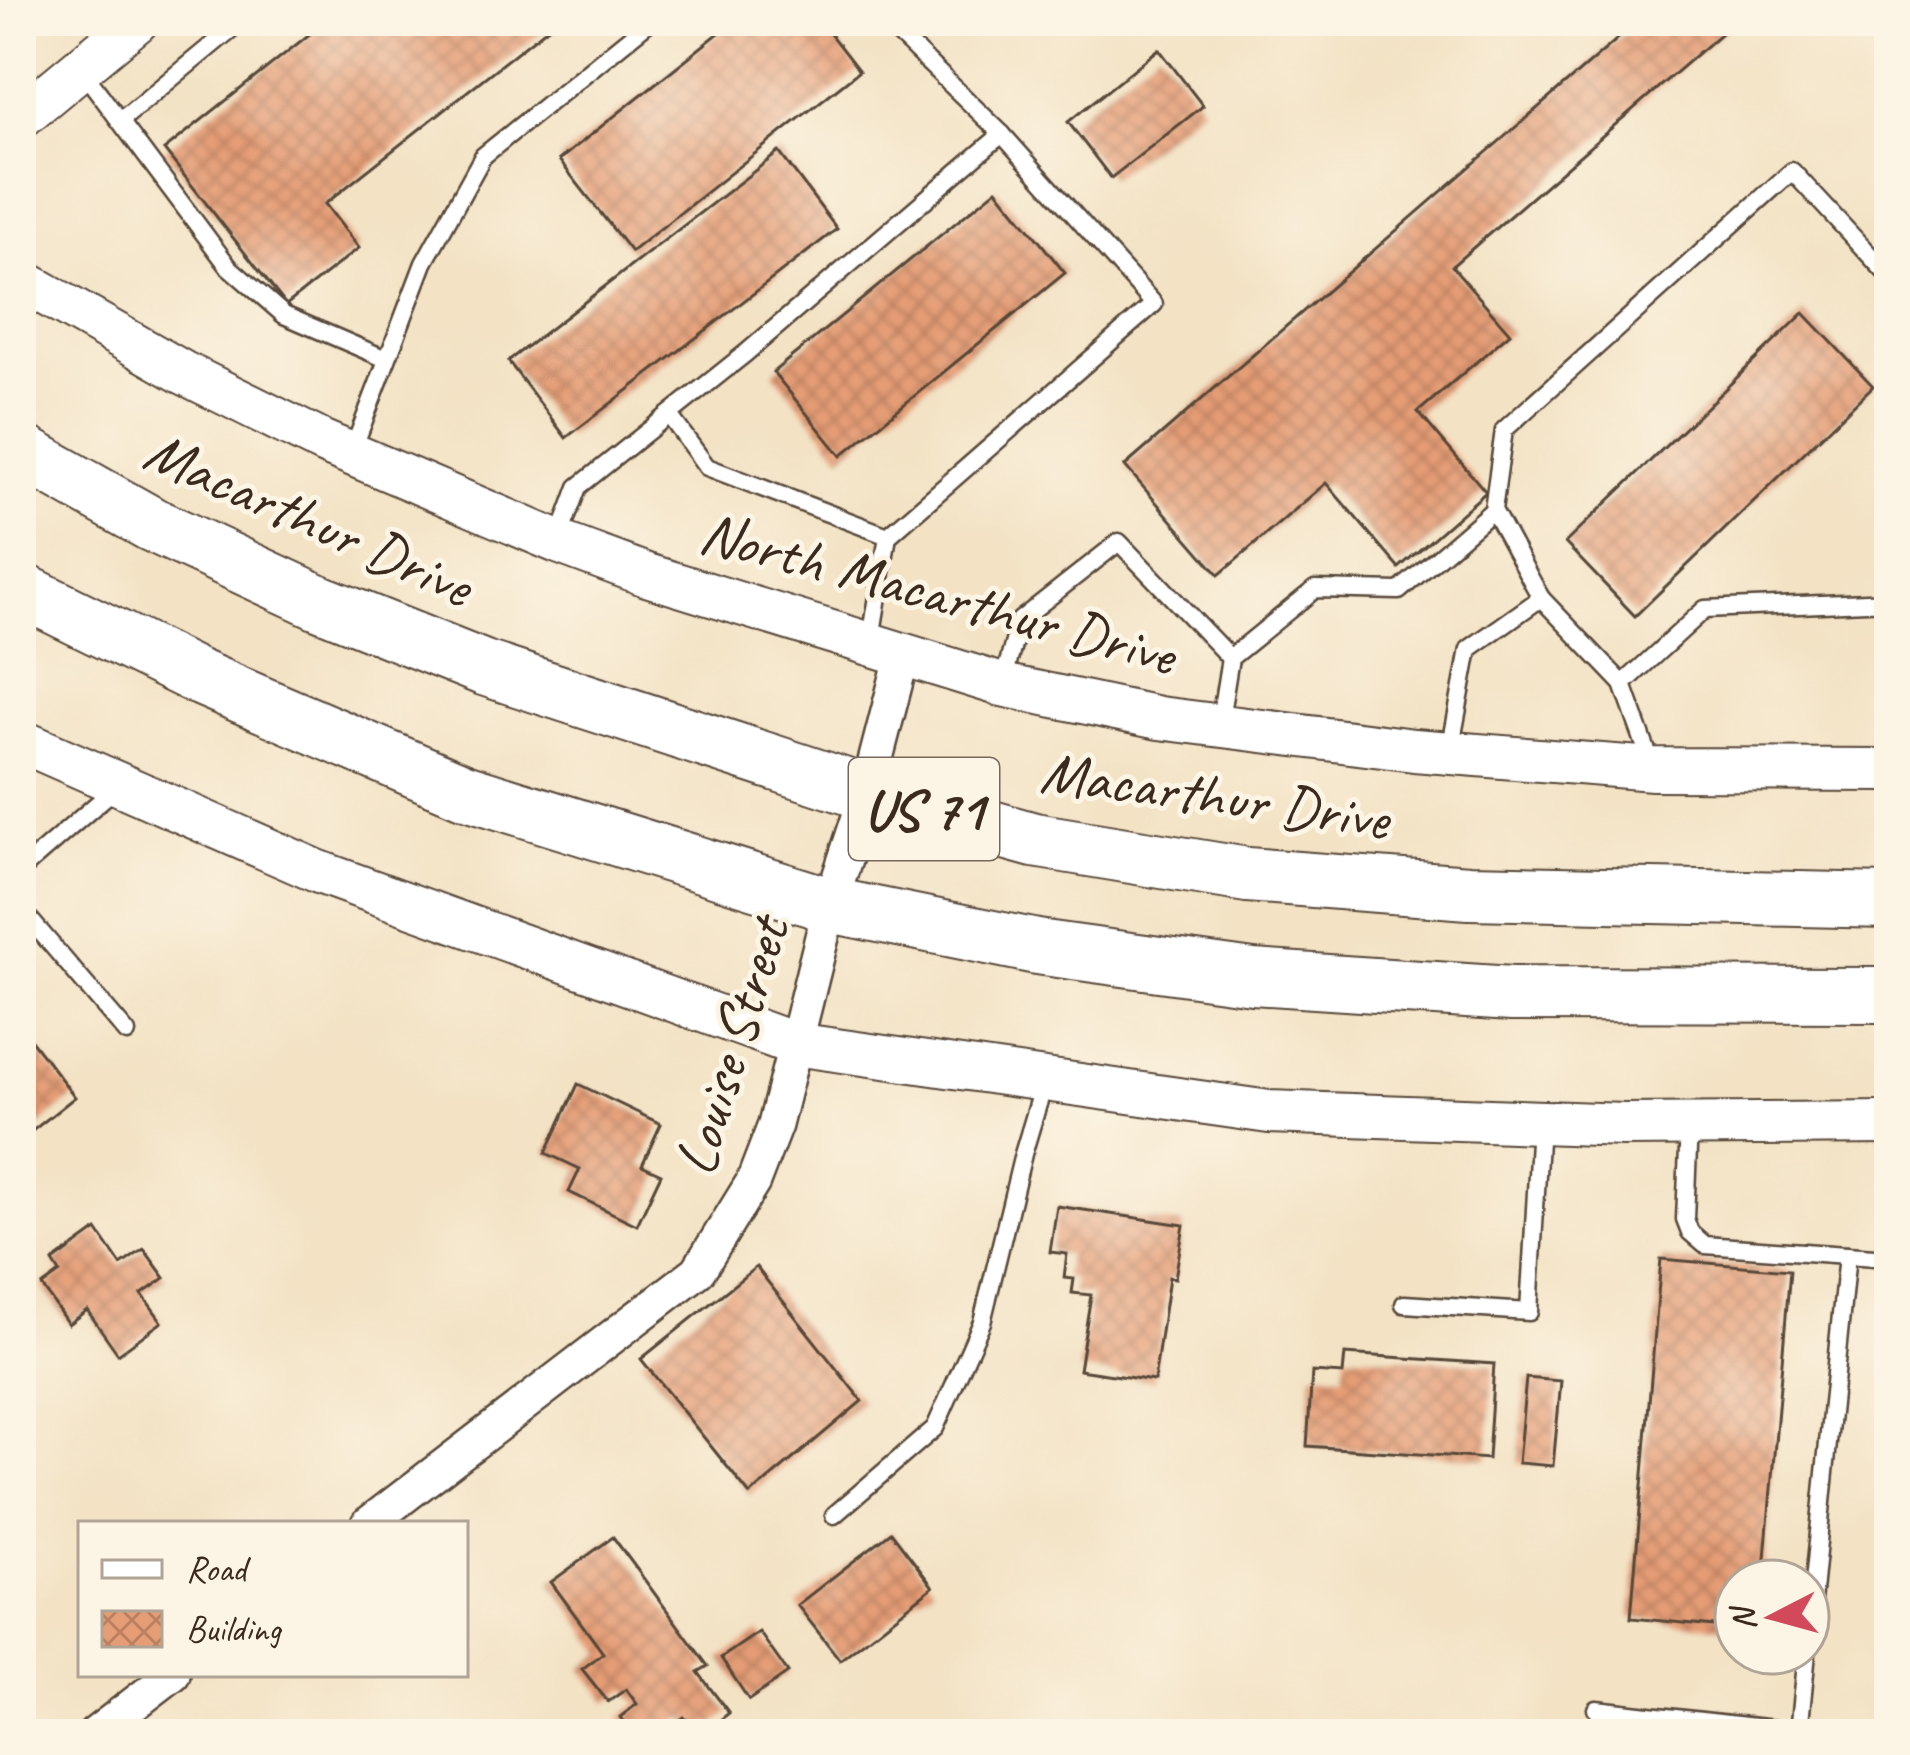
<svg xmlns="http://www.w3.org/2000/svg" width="1910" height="1755" viewBox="0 0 1910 1755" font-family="Caveat,sans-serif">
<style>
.building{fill:url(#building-cross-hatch)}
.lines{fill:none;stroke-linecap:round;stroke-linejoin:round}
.service-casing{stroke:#574637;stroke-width:21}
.minor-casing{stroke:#574637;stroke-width:38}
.tertiary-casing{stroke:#574637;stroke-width:46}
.trunk-casing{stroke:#574637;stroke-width:58}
.service{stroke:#fff;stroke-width:16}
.minor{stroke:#fff;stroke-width:33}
.tertiary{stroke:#fff;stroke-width:42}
.trunk{stroke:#fff;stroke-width:54}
.labels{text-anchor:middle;stroke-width:10;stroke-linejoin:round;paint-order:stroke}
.shield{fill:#fcf5e5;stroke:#75675a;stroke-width:3}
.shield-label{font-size:57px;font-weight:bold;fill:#3b2a1e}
.street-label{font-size:60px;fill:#3b2a1e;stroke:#fcf5e5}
</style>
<defs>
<pattern id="building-cross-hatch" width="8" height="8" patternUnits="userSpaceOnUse" patternTransform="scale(3)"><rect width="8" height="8" fill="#e59d76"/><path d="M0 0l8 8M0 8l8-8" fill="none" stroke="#bb8060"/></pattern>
</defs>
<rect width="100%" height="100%" fill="#fcf5e5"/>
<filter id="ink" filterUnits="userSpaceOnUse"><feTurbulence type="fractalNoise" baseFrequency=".00833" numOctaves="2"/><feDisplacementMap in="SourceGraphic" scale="24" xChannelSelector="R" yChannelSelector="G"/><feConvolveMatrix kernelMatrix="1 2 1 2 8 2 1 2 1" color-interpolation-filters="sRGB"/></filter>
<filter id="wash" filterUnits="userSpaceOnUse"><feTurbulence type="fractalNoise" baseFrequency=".004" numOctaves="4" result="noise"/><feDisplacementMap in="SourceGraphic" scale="48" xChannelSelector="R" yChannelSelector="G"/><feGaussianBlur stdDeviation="2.7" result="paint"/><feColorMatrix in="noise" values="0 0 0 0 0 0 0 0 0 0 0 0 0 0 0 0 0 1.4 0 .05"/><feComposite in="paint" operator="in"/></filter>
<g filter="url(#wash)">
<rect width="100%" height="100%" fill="#f3e2c4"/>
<g id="blocks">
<g class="building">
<polygon points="326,21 556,21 325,204 359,248 286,305 164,150"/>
<polygon points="734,21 820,21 859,71 631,252 559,160"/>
<polygon points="1638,21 1735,21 1452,266 1510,333 1418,412 1486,492 1399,568 1326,483 1219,575 1125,466"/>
<polygon points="1159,49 1203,106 1111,178 1068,122"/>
<polygon points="779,152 837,229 566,438 508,361"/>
<polygon points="997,189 1065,273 841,456 773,372"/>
<polygon points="1804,313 1873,386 1635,616 1565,543"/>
<polygon points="21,1027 75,1097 21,1140"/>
<polygon points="578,1084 661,1124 642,1165 661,1174 637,1225 569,1192 580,1169 546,1153"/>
<polygon points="1057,1206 1184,1225 1175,1278 1169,1277 1154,1381 1079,1370 1091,1295 1072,1293 1074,1279 1064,1278 1067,1254 1050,1252"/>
<polygon points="97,1230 121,1265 144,1249 165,1278 142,1294 162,1322 118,1354 87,1310 68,1324 42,1286 60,1273 53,1262"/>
<polygon points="1661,1259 1790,1270 1763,1581 1736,1581 1736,1628 1631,1618"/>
<polygon points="756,1267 862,1401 750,1495 641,1359"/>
<polygon points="1345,1354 1494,1364 1488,1459 1307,1446 1312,1372 1343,1374"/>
<polygon points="1526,1378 1561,1381 1553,1466 1518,1463"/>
<polygon points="891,1532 933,1587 840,1660 797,1605"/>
<polygon points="613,1537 708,1666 698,1672 729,1713 702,1734 697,1734 684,1717 662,1734 632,1734 620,1717 637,1704 626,1689 608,1702 582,1669 603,1653 551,1582"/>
<polygon points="759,1632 788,1673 749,1700 721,1658"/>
</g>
</g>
</g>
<g filter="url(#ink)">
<use href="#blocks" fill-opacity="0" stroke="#574637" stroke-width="3"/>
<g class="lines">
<defs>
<g id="service">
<polyline points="81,69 229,267 284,315 386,359"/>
<polyline points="120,121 241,21"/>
<polyline points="669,415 707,467 888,536"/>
<polyline points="352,452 424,263 483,156 650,21"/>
<polyline points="558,541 578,487 746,353 1002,134"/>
<polyline points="1541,598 1493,510 1504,430 1792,171 1889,276"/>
<polyline points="870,645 888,536 1154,304 1002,134 885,21"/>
<polyline points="1623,684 1705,609 1889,601"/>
<polyline points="1002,685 1020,620 1119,542 1230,658"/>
<polyline points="1219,726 1230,658 1315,589 1399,591 1493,510"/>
<polyline points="1450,751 1469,649 1541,598 1623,684 1653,768"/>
<polyline points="21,870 119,785"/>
<polyline points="21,909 127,1033"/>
<polyline points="1689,1125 1685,1219 1690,1232 1705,1245 1889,1258"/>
<polyline points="1404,1304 1529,1312 1540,1123"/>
<polyline points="834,1515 935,1428 982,1322 1023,1154 1045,1081"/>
<polyline points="1808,1641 1847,1255"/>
<polyline points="1596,1709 1818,1734"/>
<polyline points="1799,1732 1807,1653"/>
</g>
<g id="minor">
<polyline points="368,1524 698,1271 753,1182 775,1125 830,905 867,793 903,654"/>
<polyline points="95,1734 173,1674"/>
</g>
<g id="tertiary">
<polyline points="21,117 137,21"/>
<polyline points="21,280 182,372 323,442 558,542 647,575 1002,685 1159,718 1414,750 1653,769 1889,770"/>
<polyline points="21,741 319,872 794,1044 1269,1112 1624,1125 1889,1123"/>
</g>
<g id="trunk">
<polyline points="21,451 151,524 319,602 484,668 867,793 1034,840 1247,875 1469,892 1889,901"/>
<polyline points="21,590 196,676 464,791 830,905 1037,947 1253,977 1512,994 1889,995"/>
</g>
</defs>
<use href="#service" class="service-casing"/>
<use href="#minor" class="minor-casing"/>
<use href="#tertiary" class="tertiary-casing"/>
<use href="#trunk" class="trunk-casing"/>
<use href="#service" class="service"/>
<use href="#minor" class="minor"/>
<use href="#tertiary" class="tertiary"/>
<use href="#trunk" class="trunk"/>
</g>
</g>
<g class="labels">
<rect class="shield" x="849" y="758" width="150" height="102" rx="9"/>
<g class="shield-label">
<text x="924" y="829">US 71</text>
</g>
<g class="street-label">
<text transform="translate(309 517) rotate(24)" y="21">Macarthur Drive</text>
<text transform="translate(938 592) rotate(15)" y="21">North Macarthur Drive</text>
<text transform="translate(1215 794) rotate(8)" y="21">Macarthur Drive</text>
<text transform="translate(730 1046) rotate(-73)" y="21">Louise Street</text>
</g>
</g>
<rect width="1910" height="1755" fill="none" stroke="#fcf5e5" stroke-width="72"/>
<rect x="78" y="1521" width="390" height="156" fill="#fcf5e5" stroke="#afa495" stroke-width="3"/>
<rect x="102" y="1560" width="60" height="18" fill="#ffffff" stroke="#afa495" stroke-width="3"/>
<text x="186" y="1581" font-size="36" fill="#3b2a1e">Road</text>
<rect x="102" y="1611" width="60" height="36" fill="url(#building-cross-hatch)" stroke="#afa495" stroke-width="3"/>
<text x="186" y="1641" font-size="36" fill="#3b2a1e">Building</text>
<g transform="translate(1772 1617) rotate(264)"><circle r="57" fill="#fcf5e5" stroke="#afa495" stroke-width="3"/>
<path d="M0-9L21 45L0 30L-21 45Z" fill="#d1495b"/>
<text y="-18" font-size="33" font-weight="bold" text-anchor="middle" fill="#3b2a1e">N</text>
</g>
</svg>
